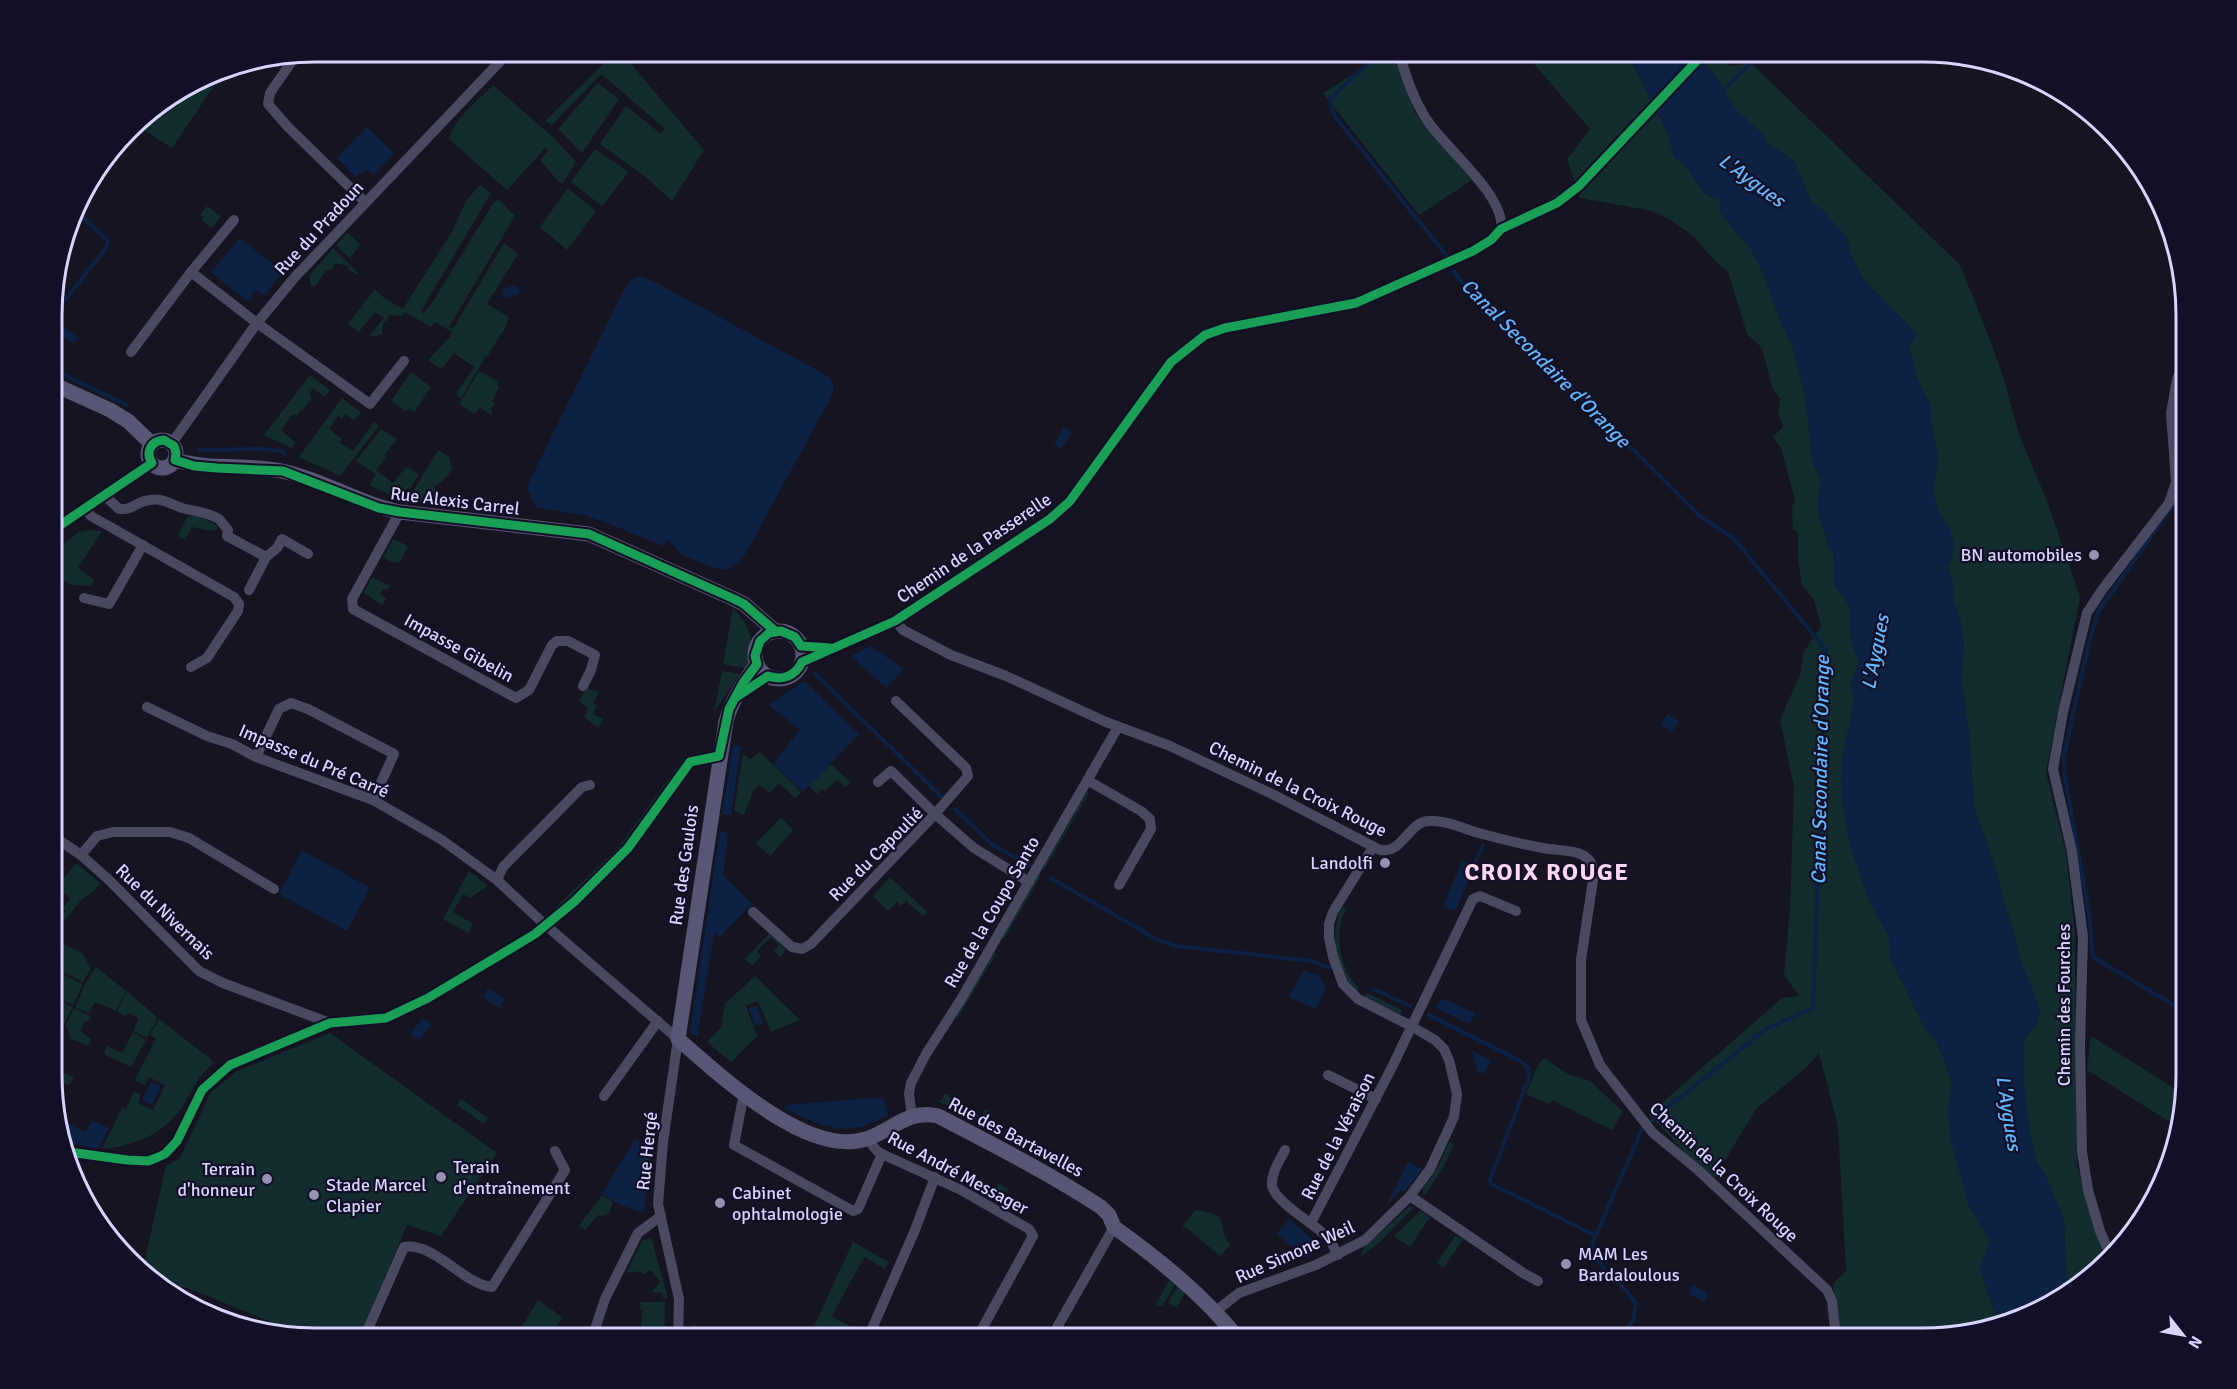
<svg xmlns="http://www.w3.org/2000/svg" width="2237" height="1389" viewBox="0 0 2237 1389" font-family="Signika,sans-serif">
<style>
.green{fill:#132c2d}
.water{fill:#0d2144}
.pier{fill:#161421}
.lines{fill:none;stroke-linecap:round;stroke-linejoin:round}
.stream{stroke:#0d2144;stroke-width:4}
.street{stroke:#4a4962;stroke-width:10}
.secondary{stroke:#575674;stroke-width:15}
.primary{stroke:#5e5373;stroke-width:16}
.quiet{stroke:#58b947;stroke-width:8;stroke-dasharray:15 8;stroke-linecap:butt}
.cycleway-casing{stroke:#130f26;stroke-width:13}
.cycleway{stroke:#1a9f57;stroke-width:9}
.poi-dot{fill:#9591b1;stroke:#130f26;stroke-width:2}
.labels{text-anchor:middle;stroke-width:4.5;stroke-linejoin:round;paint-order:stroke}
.street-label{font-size:18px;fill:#d9d4ff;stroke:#130f26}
.poi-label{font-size:18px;fill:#d9d4ff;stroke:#130f26;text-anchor:start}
.water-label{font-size:20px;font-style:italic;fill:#62b6ff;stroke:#130f26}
.district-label{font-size:24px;font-weight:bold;letter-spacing:1.5px;fill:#ffd6f0;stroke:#130f26}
.rim{fill:none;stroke:#d9d4ff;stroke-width:3}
</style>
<rect width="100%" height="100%" fill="#161421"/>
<g class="green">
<polygon points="617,51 620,51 704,150 672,201 647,178 600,144 626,106 661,134 665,129 605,77 600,75 552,125 545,121"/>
<polygon points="1390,51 1393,51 1415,113 1472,180 1419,215 1323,93"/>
<polygon points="1523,51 1626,51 1661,119 1669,136 1674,157 1688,168 1704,193 1721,201 1720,211 1739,236 1749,245 1760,267 1768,285 1781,323 1793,347 1805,395 1813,463 1821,479 1817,507 1829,548 1833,552 1834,579 1836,589 1844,596 1849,606 1851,641 1859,662 1851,683 1854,694 1853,708 1841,764 1842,800 1850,845 1871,904 1889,937 1890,957 1925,1028 1936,1041 1944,1059 1952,1083 1948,1114 1969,1207 1990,1240 1980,1269 1994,1310 2000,1319 1939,1337 1839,1337 1833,1284 1846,1270 1838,1127 1819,1053 1808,1066 1756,1109 1712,1182 1649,1114 1782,998 1799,996 1784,975 1790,910 1794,787 1780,720 1801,672 1803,653 1821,626 1814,600 1802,585 1798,558 1798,533 1793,529 1792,507 1795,500 1781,448 1773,437 1783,427 1778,411 1780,399 1772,387 1762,348 1747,334 1728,272 1716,262 1693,236 1671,220 1653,211 1580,198 1567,159 1590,129"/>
<polygon points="1692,51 1713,51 1730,66 1751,63 1960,265 1982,319 2002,373 2019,434 2047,501 2080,597 2046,772 2066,853 2075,935 2077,1165 2104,1256 2070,1288 2066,1275 2064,1220 2044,1173 2037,1162 2030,1134 2024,1086 2024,1040 2037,1023 2040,1010 2023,967 1992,858 1974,808 1969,732 1961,680 1964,644 1960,619 1953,602 1953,584 1947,567 1952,557 1950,529 1940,515 1933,494 1938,458 1931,422 1931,407 1918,380 1909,349 1916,333 1864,280 1850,253 1847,238 1820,208 1812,204 1794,161 1766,143 1762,134 1736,110 1714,74"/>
<polygon points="209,74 218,80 172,148 135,124 141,117"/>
<polygon points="598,83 619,99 582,153 558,129"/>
<path d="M493,85L553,137L576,162L563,183H560L540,160L548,151L545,148L507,190L449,139C454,118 479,100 493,85Z"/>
<polygon points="595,149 629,172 602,206 571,182"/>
<polygon points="480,185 491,193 421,311 424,313 432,303 494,202 499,200 515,216 449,327 453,329 504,243 518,254 487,304 509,317 506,326 487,357 481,355 485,358 461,398 456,394 474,367 454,353 443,368 437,367 428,360 450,337 452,332 435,322 431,327 405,312 402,316 389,315 387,320 383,323 382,334 373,337 370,335 384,318 375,312 359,332 348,324 375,289 384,298 403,309 453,230 466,201"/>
<polygon points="568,188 596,211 567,250 540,227"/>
<polygon points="207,206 221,216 212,228 201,220 203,217 200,215"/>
<polygon points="346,234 349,234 360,245 350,258 336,245"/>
<polygon points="333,248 358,273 357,275 348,269 349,266 334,263 332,270 326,270 315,287 310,285 310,275"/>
<polygon points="479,371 498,381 497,385 499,386 492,402 496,404 491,407 492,415 479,407 475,414 459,404"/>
<polygon points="411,372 431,387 414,412 410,409 405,411 391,401"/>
<polygon points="310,375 330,390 325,397 313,388 309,394 312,397 303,410 301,410 297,416 293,414 281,430 296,443 291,448 264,435"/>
<polygon points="342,398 361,413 354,420 346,414 342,419 338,416 329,429 342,439 340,443 353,451 374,422 379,426 340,476 299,457"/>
<polygon points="381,429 397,439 385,454 386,457 376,470 393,483 406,467 419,474 410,489 401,489 398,498 369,485 376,474 356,461"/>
<polygon points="438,450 449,457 452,469 446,478 434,487 446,505 411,502 411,495"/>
<polygon points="197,515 218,526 216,530 210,531 192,527 185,540 178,536 187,517"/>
<polygon points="89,530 102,531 78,568 94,580 91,586 71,585 53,573 53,552 79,532"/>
<polygon points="393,539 408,546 400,562 395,563 383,558"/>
<polygon points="372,577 390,586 388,589 383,589 380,594 386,599 382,605 364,593"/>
<path d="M733,608C751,627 756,643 746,668H743L723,664Z"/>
<polygon points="722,671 740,674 714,712"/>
<polygon points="586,688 599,692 593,703 597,706 593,714 603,719 598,728 584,717 588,710 587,707 579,702"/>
<polygon points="760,752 801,792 795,798 779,783 770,793 759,785 754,790 744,815 734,811 743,754 750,759"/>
<polygon points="684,758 683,765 620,851 557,913 554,909 618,848"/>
<polygon points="831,764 850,782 845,787 837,779 825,791 822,789 817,794 809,786"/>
<polygon points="1087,792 1089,793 1044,870 1042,869"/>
<polygon points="781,818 793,830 770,856 756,843"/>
<polygon points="76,863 100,883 95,890 82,899 64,921 61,917 66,910 63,908 71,898 61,891 53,900 53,892"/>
<polygon points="469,871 488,886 470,898 463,894 453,912 473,924 468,933 443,919"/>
<polygon points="1039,874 1041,876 1004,939 1002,937"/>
<polygon points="890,877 927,912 923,916 906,901 901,906 897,902 888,911 873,896"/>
<path d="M1342,906L1346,909C1333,930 1340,972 1359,988L1356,993C1335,968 1329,936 1342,906Z"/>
<polygon points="770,933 786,950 780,957 774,951 779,945 771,937 757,951 761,956 752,965 745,959"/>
<polygon points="53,939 82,953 91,968 83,982 53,967"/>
<polygon points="993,952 996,954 957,1019 956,1017"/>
<polygon points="96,967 126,991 116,1011 95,1002 89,1013 75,1007 85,984"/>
<polygon points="53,970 83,984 73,1005 58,998 64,983 53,978"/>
<polygon points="755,976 800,1020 771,1032 758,1001 746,1006 757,1036 731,1062 707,1042 721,1027 725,1004"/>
<polygon points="127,991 158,1018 147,1038 133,1031 139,1018 128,1013 126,1016 117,1012"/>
<polygon points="1367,993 1402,1010 1400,1015 1364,998"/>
<polygon points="56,999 73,1007 63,1026 53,1028 53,1005"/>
<polygon points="74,1008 91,1016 88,1022 85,1021 80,1031 91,1039 88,1046 70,1038 68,1028 65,1026"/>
<path d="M159,1019L211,1059L213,1064C198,1075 192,1091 183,1106C165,1134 133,1146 102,1149L122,1108L126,1109L134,1092L141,1094L138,1103L153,1110L165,1085L149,1077L145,1085L135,1080L156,1039L150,1035Z"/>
<polygon points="133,1032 146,1040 131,1067 104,1054 107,1046 122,1053"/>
<polygon points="330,1033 497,1153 441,1236 407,1225 359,1338 315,1338 303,1330 300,1334 193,1290 153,1278 143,1268 166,1166 180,1158 211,1092 237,1071"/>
<polygon points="2091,1036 2185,1095 2178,1127 2087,1070"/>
<polygon points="1544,1058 1568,1074 1590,1081 1623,1112 1612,1130 1552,1100 1549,1104 1526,1094 1537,1067"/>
<polygon points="55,1069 74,1077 69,1085 58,1081 53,1090 53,1073"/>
<polygon points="944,1094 948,1094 958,1106 981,1116 985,1109 990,1111 984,1124 937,1101 943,1099"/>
<polygon points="461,1099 488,1118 484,1124 457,1105"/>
<path d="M1449,1142L1454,1144C1446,1164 1436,1180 1423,1197V1188L1437,1169Z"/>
<polygon points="999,1183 1009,1189 1001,1203 991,1197"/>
<polygon points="602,1195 613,1202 609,1214 602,1216 598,1215 585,1230 579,1226"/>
<polygon points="1409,1207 1414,1207 1379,1243 1360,1257 1364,1247"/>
<path d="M1195,1210C1236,1214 1214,1227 1231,1245L1220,1256L1187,1228L1182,1227Z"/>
<polygon points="1420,1211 1430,1217 1410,1247 1394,1236"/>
<polygon points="1455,1236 1463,1239 1444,1268 1437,1263"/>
<polygon points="649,1238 652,1240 668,1298 663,1298 662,1293 651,1292 660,1282 651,1270 643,1275 642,1271 626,1273 642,1241"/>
<polygon points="853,1242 889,1262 885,1269 864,1257 832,1316 853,1328 849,1337 837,1330 833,1336 814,1326"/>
<polygon points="1169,1280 1175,1285 1162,1307 1156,1304"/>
<polygon points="1177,1286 1185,1293 1177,1308 1168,1303"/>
<polygon points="538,1300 562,1317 550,1338 532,1338 519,1331"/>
<polygon points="641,1302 665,1302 664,1338 639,1338 643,1309 640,1309"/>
<polygon points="693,1324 717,1338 692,1338"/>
</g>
<g class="water">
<polygon points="1626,51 1692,51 1714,74 1736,110 1762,134 1766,143 1794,161 1812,204 1820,208 1847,238 1850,253 1864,280 1916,333 1909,349 1918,380 1931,407 1931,422 1938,458 1933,494 1940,515 1950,529 1954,544 1952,557 1947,568 1953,584 1953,602 1960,619 1964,644 1961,680 1969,732 1974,808 1992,858 2023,967 2040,1010 2037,1023 2024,1040 2024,1086 2030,1134 2037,1162 2044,1173 2064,1220 2066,1275 2070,1288 2054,1303 2000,1319 1994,1310 1980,1269 1990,1240 1969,1207 1951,1141 1948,1114 1952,1083 1944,1059 1936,1041 1925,1028 1890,957 1889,937 1871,904 1850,845 1842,800 1841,764 1853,708 1853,694 1851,683 1859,662 1851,641 1849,606 1844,596 1836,589 1834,579 1833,552 1829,548 1817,507 1821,479 1813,463 1805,395 1793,347 1781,323 1768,285 1760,267 1749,245 1739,236 1720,211 1720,201 1704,193 1688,168 1674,157 1669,136 1661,119"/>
<polygon points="367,127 394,153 373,175 367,169 356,177 337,158"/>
<polygon points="240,238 282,272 264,296 256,290 247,301 211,272"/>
<path d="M639,276L649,279L828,376C837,384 834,392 829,401L743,558L728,569H718L682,555L667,539L664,546L602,521L582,515L536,507L528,491V484L621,296L630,281Z"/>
<polygon points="516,285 520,291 518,294 507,298 503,295 503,289"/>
<polygon points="64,327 78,338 74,344 59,334"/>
<polygon points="1064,427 1072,432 1061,449 1054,445"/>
<polygon points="870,646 904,669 886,688 851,656"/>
<polygon points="804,681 859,734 803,792 773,764 800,730 769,705"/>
<polygon points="1668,714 1679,721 1672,732 1661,724"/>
<polygon points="733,745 741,746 731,815 722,814"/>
<polygon points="720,831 728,833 723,875 752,904 720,937 714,933 697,1037 690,1032"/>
<polygon points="1482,843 1485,845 1456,909 1454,911 1443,906 1462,861 1472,865"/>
<polygon points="302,850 370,888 347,931 279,894"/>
<polygon points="1303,971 1319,976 1326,987 1316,1009 1289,997"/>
<polygon points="488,988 505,999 499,1008 483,997"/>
<polygon points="1441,999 1449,1001 1475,1014 1470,1024 1436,1008"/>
<polygon points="757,1006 763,1024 755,1026 749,1008"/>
<polygon points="423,1018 432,1024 419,1040 410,1034"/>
<polygon points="1472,1051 1491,1060 1484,1073 1478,1073"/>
<polygon points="151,1082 161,1086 152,1105 142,1100"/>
<path d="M874,1098L884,1099L888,1115C847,1139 824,1128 784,1108L787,1105Z"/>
<polygon points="92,1121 109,1128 98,1149 66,1142 62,1132 67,1123 86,1132"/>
<polygon points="635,1139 651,1149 644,1213 620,1205 602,1194"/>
<polygon points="1408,1162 1422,1169 1404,1192 1401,1190 1387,1205"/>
<polygon points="1289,1219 1317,1243 1319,1247 1317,1251 1304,1257 1277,1234"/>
<polygon points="1692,1285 1708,1293 1704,1301 1688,1294"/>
</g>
<polygon class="pier" points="1700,55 1703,58 1653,111 1651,107"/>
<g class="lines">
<g class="stream">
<polyline points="1367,51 1368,52"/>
<polyline points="1371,57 1371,61 1330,99 1332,109 1336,118 1446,255"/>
<polyline points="1721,93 1763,51"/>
<polyline points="1454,271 1458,278 1486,304 1699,515 1735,540 1826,650 1813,1008 1766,1029 1652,1120"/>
<polyline points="53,315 106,248 108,241 75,210"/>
<polyline points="53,370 127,405"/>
<polyline points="199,450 262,449 283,451 285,454"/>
<polyline points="2180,471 2181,404 2185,381"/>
<polyline points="2174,503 2179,494 2180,485"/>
<polyline points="2170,509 2098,612 2087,651 2064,756 2065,777 2089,913 2093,957 2185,1012"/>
<polyline points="815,674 945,800"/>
<polyline points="955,809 993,845 1030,866"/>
<polyline points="1051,878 1158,940 1176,946 1312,961 1329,968"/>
<polyline points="1374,989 1410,1006"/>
<polyline points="1429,1015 1521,1061 1529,1069 1528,1080 1490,1180 1491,1184 1594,1235"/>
<path d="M1623,1338L1633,1319L1636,1304C1624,1281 1593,1270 1593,1242L1643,1127"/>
</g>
<g class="street">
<path d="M1399,51C1405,75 1413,99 1427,120C1445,148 1506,196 1501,229"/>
<polyline points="1731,53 1745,51"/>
<polyline points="297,54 270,93 268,104 288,127 365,202"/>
<polyline points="191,272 234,220"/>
<polyline points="131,352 191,272 257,323 370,404 404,361"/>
<polyline points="172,443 257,323 295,277 510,51"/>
<path d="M105,496L119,509C135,510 136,501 150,500C162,498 171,504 182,508C194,511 207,512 219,519C222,522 225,527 228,530L227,536L266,557L277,548L282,539L308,554"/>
<polyline points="85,509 91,516 234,597 239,604 238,611 207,658 191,667"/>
<polyline points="400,512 352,599 353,609 516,698 529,690 552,645 557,641 568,641 595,655 591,670 583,686"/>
<polyline points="53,530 152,463"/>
<polyline points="249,590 266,557"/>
<polyline points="84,598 109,604 143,545"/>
<path d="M895,621L903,630L951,655L1006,676L1106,722L1170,746L1272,794L1380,850C1403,854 1409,821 1429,821C1445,820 1460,827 1475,832C1497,838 1520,844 1543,848C1557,851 1576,849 1587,858C1594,863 1593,872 1593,880L1581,960V1020L1600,1065L1653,1133L1698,1170L1827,1290L1832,1301L1836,1337"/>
<polyline points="801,646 831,648"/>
<polyline points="802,662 895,621 1050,519 1070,501 1171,362 1205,335 1225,328 1356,303 1473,251 1491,240 1501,229 1527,218 1565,196"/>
<polyline points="147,707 207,736 232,744 256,757 373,800 442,840 497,880 542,922 678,1039 663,1142 658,1204 679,1299 678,1338"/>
<polyline points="256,757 279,709 291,703 308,709 394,754 373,800"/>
<polyline points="1087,780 1141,811 1150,819 1151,829 1119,885"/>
<polyline points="878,782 891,771 935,814 968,776 966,768 896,701"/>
<polyline points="53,836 81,855 109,880 199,971 223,983 330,1023"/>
<polyline points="81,855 97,836 113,832 170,832 189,838 274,889"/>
<polyline points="497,880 503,867 582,787 590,785"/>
<polyline points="753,912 792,947 802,949 811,944 935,814 974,848 1029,882"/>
<polyline points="1328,1075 1376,1099"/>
<polyline points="744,1093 734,1145 853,1211 858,1209 882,1154"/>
<polyline points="604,1096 658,1021"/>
<polyline points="912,1116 909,1094 911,1083 926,1054 960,1001 1118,727"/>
<polyline points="867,1138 877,1151 882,1154 961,1190 1029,1229 1033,1236 977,1338"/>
<path d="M1285,1150C1280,1160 1271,1173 1272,1185C1274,1202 1317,1225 1329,1239C1332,1243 1335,1250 1338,1255"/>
<polyline points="69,1152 127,1160 148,1161 156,1158 165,1154 177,1141 202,1090 230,1065 330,1023 386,1018 428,998 535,934 575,901 628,848 690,762 719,756"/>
<polyline points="1410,1196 1523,1273 1538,1281"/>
<polyline points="1311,1223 1392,1067 1473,899 1480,896 1516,911"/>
<polyline points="2109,1252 2100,1231 2088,1190 2082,1152 2080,1045 2083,937 2072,852 2053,769 2063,712 2087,613 2102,590 2169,503 2176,482 2171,413 2177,379 2185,359"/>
<polyline points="1216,1311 1239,1293 1316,1265 1365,1240 1410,1196 1430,1169 1454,1117 1457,1094 1449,1060 1444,1049 1435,1040 1411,1026 1358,999 1343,984 1333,957 1329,937 1329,924 1333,912 1373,847"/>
<path d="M364,1338L404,1247C435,1242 464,1285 492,1287L565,1170L555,1151"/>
<polyline points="592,1338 605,1299 638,1233 661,1216"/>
<polyline points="868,1338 915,1230 935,1177"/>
<polyline points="1051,1338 1114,1227"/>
</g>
<g class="secondary">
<polyline points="53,384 110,410 128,421 152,444"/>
<circle cx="162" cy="454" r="14"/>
<path d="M175,460C214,471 250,463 286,472C326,481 360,504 400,512L589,534L734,599L744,604L775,631"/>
<circle cx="779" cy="655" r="24"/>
<path d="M757,664C744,682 732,700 726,721L678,1039C720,1075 807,1158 866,1139C893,1130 908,1109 938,1116C994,1145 1049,1173 1101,1207L1109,1215L1114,1227C1160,1260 1202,1294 1238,1338"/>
</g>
<polyline class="primary" points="211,1313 255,1330"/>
<polyline class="quiet" points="1725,51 1731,53"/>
<defs>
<g id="cycleway">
<path d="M53,530L152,463C145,452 151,441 164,440L174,446L176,453L175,460L194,466L217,468L283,471L379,508L400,512L589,534L734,599L744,604L775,631"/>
<path d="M735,698L768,676C783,681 795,676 802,662L895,621L1050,519L1070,501L1171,362L1205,335L1225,328L1356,303L1473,251L1491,240L1501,229L1557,203L1579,186L1706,51"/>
<polyline points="69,1152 127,1160 148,1161 156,1158 165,1154 177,1141 202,1090 230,1065 330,1023 386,1018 428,998 535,934 575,901 628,848 690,762 719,756 729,709 743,683 757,664 755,656 760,641 769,633 781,631 795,637 801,646 830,648"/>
</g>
</defs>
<use href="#cycleway" class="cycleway-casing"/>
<use href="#cycleway" class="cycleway"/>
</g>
<g class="poi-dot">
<circle cx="2094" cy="555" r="6"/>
<circle cx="1385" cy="863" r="6"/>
<circle cx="441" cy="1177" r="6"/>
<circle cx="267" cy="1179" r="6"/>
<circle cx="314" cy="1195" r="6"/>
<circle cx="720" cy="1203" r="6"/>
<circle cx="1566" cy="1264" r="6"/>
</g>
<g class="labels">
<g class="street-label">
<text transform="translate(319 228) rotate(-47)" y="6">Rue du Pradoun</text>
<text transform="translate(455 501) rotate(7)" y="6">Rue Alexis Carrel</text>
<text transform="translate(974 548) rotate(-34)" y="6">Chemin de la Passerelle</text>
<text transform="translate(459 648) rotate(29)" y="6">Impasse Gibelin</text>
<text transform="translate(314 761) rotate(23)" y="6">Impasse du Pré Carré</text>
<text transform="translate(1298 789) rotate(26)" y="6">Chemin de la Croix Rouge</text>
<text transform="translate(876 854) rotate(-45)" y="6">Rue du Capoulié</text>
<text transform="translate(684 865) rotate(-82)" y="6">Rue des Gaulois</text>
<text transform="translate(165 912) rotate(44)" y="6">Rue du Nivernais</text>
<text transform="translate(992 912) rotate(-60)" y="6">Rue de la Coupo Santo</text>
<text transform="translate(2064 1005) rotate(-90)" y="6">Chemin des Fourches</text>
<text transform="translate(1338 1136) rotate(-63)" y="6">Rue de la Véraison</text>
<text transform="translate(1016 1137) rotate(28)" y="6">Rue des Bartavelles</text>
<text transform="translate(647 1151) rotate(-84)" y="6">Rue Hergé</text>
<text transform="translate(1724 1172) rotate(43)" y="6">Chemin de la Croix Rouge</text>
<text transform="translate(958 1173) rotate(28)" y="6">Rue André Messager</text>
<text transform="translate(1295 1252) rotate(-24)" y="6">Rue Simone Weil</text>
</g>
<g class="poi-label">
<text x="2082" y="561" text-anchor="end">BN automobiles</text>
<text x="1373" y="869" text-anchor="end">Landolfi</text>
<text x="453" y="1173">Terain<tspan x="453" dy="21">d'entraînement</tspan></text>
<text x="255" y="1175" text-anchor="end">Terrain<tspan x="255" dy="21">d'honneur</tspan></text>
<text x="326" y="1191">Stade Marcel<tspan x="326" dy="21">Clapier</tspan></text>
<text x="732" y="1199">Cabinet<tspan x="732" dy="21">ophtalmologie</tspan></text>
<text x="1578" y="1260">MAM Les<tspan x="1578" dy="21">Bardaloulous</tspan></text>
</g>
<g class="water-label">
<text transform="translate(1752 180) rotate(36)" y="7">L'Aygues</text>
<text transform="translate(1546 363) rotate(45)" y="7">Canal Secondaire d'Orange</text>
<text transform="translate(1875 652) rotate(-79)" y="7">L'Aygues</text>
<text transform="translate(1820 770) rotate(-89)" y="7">Canal Secondaire d'Orange</text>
<text transform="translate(2009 1113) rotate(81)" y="7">L'Aygues</text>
</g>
<g class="district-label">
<text x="1547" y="880">CROIX ROUGE</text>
</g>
</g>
<path d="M0 0H2237V1389H0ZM315 62H1923A253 253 0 0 1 2176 315V1075A253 253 0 0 1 1923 1328H315A253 253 0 0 1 62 1075V315A253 253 0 0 1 315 62Z" fill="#130f26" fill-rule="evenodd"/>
<path class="rim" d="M315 62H1923A253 253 0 0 1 2176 315V1075A253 253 0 0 1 1923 1328H315A253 253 0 0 1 62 1075V315A253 253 0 0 1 315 62Z"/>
<g transform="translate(2183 1335) rotate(121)" stroke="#130f26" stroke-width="4.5" paint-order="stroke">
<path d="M0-4.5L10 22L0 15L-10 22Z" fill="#d9d4ff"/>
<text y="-9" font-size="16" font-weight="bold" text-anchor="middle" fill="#d9d4ff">N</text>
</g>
</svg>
